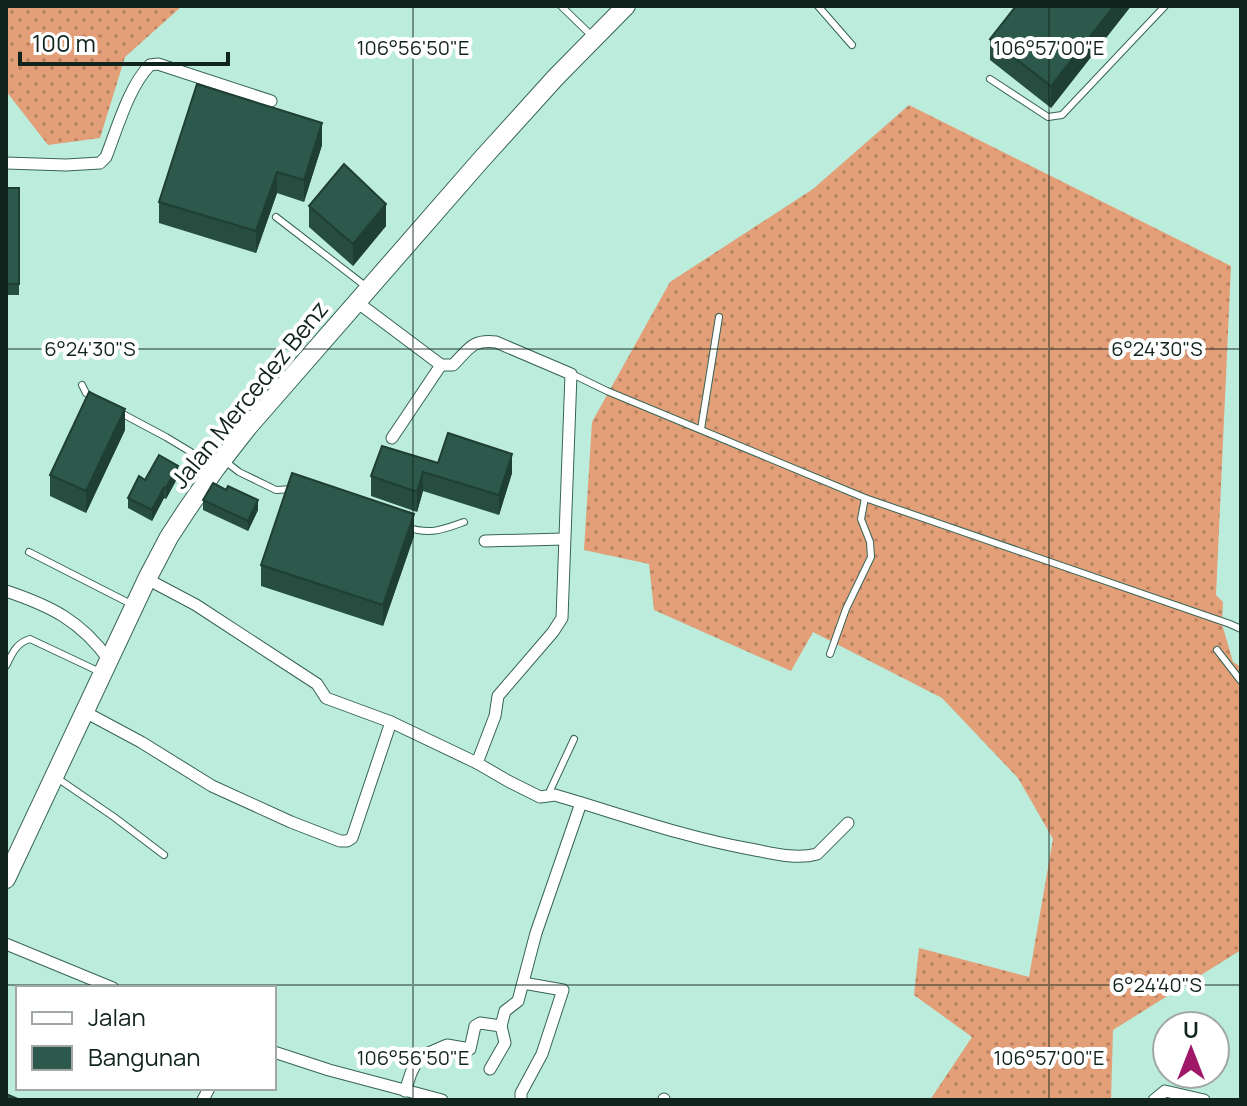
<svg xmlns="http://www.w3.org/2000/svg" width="1247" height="1106" viewBox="0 0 1247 1106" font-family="Manrope,sans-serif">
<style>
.grass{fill:url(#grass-dots)}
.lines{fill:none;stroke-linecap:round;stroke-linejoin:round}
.lane-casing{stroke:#376455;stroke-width:8}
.street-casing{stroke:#376455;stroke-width:13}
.primary-casing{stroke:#376455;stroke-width:20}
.lane{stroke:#fff;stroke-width:6}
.street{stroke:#fff;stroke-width:11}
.primary{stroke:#fff;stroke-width:18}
.wall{fill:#264d40}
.shaded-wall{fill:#1f3e34}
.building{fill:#2c594b;stroke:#1f3e34;stroke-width:2}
.ticks{fill:none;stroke:#11231d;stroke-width:2;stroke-opacity:0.45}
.labels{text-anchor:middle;stroke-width:8;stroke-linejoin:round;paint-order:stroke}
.street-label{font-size:24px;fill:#11231d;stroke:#fff}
.ticks-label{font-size:20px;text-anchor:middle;fill:#11231d;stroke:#fff;stroke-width:8;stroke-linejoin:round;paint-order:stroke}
</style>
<defs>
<pattern id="grass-dots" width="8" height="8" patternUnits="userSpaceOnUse" patternTransform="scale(2)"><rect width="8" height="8" fill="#e29f78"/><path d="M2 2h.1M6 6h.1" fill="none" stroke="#b68162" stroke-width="1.8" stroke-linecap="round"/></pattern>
</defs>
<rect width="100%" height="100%" fill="#bcecdb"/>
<g class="grass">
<polygon points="6,6 182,6 125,57 100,138 48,145 6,91"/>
<polygon points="909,105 1231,266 1216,595 1223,602 1222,624 1233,662 1241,667 1241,950 1113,1030 1111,1100 930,1100 972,1037 914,995 919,948 1029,977 1053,839 1018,778 942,698 813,632 791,671 654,610 649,564 584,550 592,422 670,282 813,189"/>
</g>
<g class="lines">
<defs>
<g id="lane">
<polyline points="561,6 593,37"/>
<polyline points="818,6 852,45"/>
<polyline points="990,79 1048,117 1062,115 1165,6"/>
<polyline points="276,217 368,288"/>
<polyline points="572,374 607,391 865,498 1230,624 1241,629"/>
<polyline points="82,385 86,393 92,397"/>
<polyline points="119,412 166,437 214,466"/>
<polyline points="701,429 719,317"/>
<polyline points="225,461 239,472 276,490 294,489"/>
<path d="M406,527C430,535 442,530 464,522"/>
<polyline points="29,552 133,605"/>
<polyline points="1217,650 1241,681"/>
<polyline points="830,654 846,609 871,557 870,542 861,519 865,498"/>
<path d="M6,666C12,654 16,643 30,639L100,672"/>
<polyline points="57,778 114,817 164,855"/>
<polyline points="547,797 574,739"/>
</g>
<g id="street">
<path d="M6,163L66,165L100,163L106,157C117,129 129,86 150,65L158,64L271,101"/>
<path d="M357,302L441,365H453C469,349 472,339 496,342L571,374L562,618L553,632L498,696L495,716L477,763"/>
<polyline points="392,438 441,365"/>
<polyline points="485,541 564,539"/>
<path d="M147,579L196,605L317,684L326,698L391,722L477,763L508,781L540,797L555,795C620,814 683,837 750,849C771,853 796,860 817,854L848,823"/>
<path d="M6,591C51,606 81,621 109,660"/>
<polyline points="85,712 141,742 212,786 291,822 340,841 347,841 352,838 391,722"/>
<polyline points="6,944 113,988"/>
<polyline points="274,1052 329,1070 442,1100"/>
<polyline points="490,1069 505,1043 501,1026"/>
<polyline points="405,1091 411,1073 417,1061 426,1054 447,1045 470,1049 475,1026 480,1023 501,1026 505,1011 518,1001 536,933 581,803"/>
<polyline points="203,1100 209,1088"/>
<polyline points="521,1100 521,1093 542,1054 563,990 523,983"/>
<polyline points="664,1100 664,1099"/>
<polyline points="1154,1100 1165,1091 1204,1100"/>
</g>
<polyline id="primary" points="6,879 147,579 169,537 186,511 216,468 248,427 480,161 556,77 626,6"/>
</defs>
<use href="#lane" class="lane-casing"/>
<use href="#street" class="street-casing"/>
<use href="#primary" class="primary-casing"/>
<use href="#lane" class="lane"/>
<use href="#street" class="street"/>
<use href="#primary" class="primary"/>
</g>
<g class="wall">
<polygon points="1016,6 1131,6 1051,108 990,60 990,39"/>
<polygon points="322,145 304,202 277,193 256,253 159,223 159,202"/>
<rect x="6" y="188" width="13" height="107"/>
<polygon points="309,206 386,226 353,266 309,227"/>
<polygon points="125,430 86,513 50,496 50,475"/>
<polygon points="438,463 512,473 499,515 423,491 417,512 371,496 371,476"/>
<polygon points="178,477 166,499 164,498 152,521 128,508 128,498"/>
<polygon points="226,490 258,510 248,531 203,510 203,500"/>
<polygon points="414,536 383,626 261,586 261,565"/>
</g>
<g class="shaded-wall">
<polygon points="1114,6 1131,6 1051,108 1051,86"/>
<polygon points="322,123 322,145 304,202 304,180"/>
<polygon points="277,172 277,193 256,253 256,231"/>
<polygon points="386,204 386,226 353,266 353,244"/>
<polygon points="125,409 125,430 86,513 86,491"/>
<polygon points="512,454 512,473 499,515 499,495"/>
<polygon points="178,466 178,477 166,499 166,488"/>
<polygon points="423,472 423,491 417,512 417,492"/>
<polygon points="164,487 164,498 152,521 152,510"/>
<polygon points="258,500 258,510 248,531 248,521"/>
<polygon points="414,514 414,536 383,626 383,605"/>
</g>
<g class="building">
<polygon points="1016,6 1114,6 1051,86 990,39"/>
<polygon points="197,84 322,123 304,180 277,172 256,231 159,202"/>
<polygon points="344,164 386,204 353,244 309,206"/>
<rect x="6" y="188" width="13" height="96"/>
<polygon points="89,392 125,409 86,491 50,475"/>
<polygon points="448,433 512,454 499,495 423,472 417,492 371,476 382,446 438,463"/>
<polygon points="159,455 178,466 166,488 164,487 152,510 128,498 139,476 145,480"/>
<polygon points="292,473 414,514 383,605 261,565"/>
<polygon points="213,483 226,490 228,486 258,500 248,521 203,500"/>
<polygon points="6,1094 20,1100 6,1100"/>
</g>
<path class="ticks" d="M413,6V1100M1049,6V1100M6,349H1241M6,985H1241"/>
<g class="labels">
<g class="street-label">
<text transform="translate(250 395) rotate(-51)" y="8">Jalan Mercedez Benz</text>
</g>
</g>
<g class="ticks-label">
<text x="413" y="55">106°56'50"E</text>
<text x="1049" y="55">106°57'00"E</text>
<text x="90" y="356">6°24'30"S</text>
<text x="1157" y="356">6°24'30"S</text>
<text x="1157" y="992">6°24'40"S</text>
<text x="413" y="1065">106°56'50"E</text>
<text x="1049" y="1065">106°57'00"E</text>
</g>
<rect width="1247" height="1106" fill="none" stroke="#11231d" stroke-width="16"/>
<rect x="16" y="986" width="260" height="104" fill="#ffffff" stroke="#a0a7a5" stroke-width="2"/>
<rect x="32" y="1012" width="40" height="12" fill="#ffffff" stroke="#a0a7a5" stroke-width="2"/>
<text x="88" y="1026" font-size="24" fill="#11231d">Jalan</text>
<rect x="32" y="1046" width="40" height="24" fill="#2c594b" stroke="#a0a7a5" stroke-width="2"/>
<text x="88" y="1066" font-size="24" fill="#11231d">Bangunan</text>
<g transform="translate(1191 1050)"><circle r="38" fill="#ffffff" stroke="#a0a7a5" stroke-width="2"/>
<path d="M0-6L14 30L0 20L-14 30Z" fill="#9f1968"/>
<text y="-12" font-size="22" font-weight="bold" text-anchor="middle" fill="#11231d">U</text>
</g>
<path d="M20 52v12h208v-12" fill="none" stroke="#11231d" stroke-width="4"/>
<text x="32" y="52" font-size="24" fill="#11231d" stroke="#ffffff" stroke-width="6" paint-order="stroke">100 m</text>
</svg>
